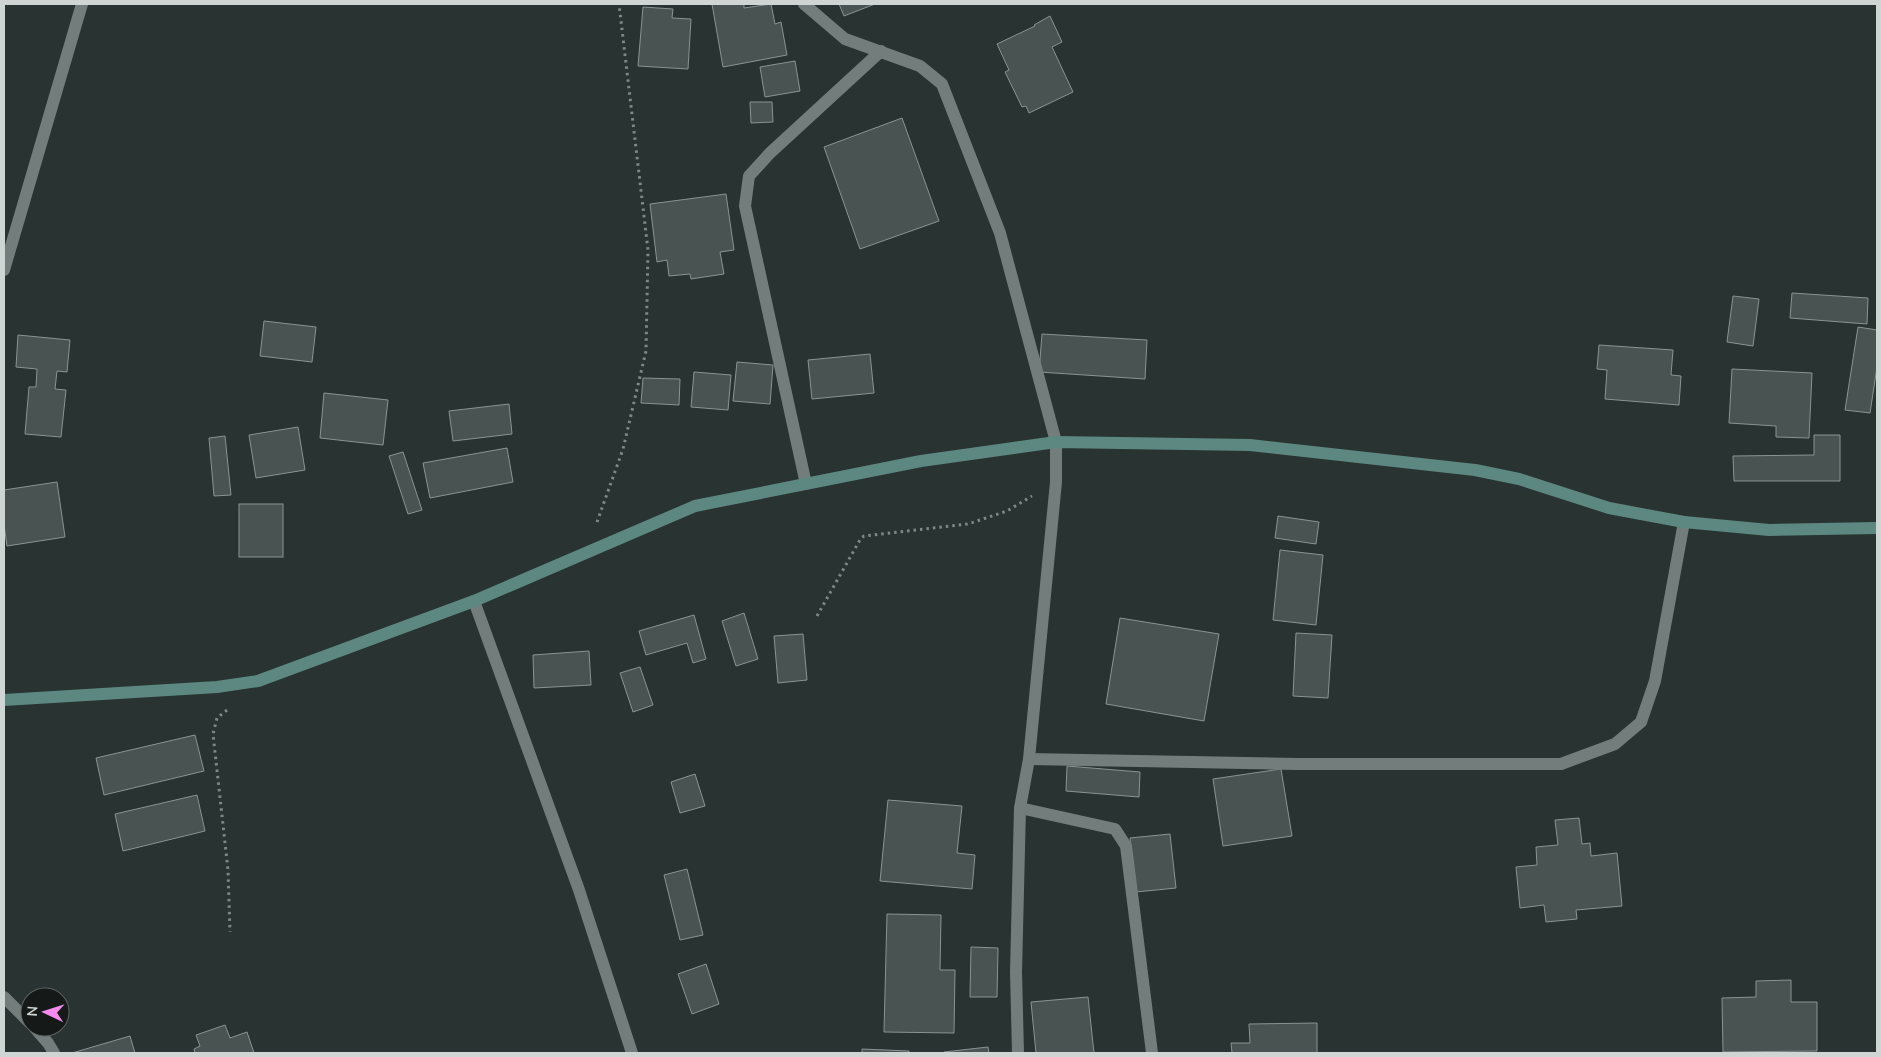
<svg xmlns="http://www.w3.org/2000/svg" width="1881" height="1057" viewBox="0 0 1881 1057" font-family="'Nunito Sans',sans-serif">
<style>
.building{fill:#495351;stroke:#8a9593}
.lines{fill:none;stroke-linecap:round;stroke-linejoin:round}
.path{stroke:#7f8886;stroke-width:3;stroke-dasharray:2.5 4;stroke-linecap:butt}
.street{stroke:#737e7c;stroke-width:12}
.secondary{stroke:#5c8881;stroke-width:12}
</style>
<rect width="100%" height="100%" fill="#293331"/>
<g class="building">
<polygon points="712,4 744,4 744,8 771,4 775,24 781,22 787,55 723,67"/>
<polygon points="839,4 875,4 844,16"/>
<polygon points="643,7 673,9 672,18 691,19 688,69 638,66"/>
<polygon points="1050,16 1062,42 1052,47 1073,92 1029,113 1026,106 1022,107 1005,72 1009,70 997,44 1035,26 1034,25"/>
<polygon points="795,61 800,91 765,97 760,67"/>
<polygon points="750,102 772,102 773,122 751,123"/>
<polygon points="902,118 939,221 860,249 824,147"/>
<polygon points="726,194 734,250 720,252 724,274 691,279 690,274 669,276 667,260 657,262 650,204"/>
<polygon points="1792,293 1868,298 1867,324 1790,318"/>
<polygon points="1733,296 1759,299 1753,346 1727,342"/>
<polygon points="264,321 316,327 312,362 260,356"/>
<polygon points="1858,327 1877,330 1877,367 1870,413 1845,410"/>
<polygon points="1042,334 1147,340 1145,379 1039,372"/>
<polygon points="18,335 70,340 67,372 57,371 55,389 66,390 61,437 25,434 29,387 36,387 37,369 16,367"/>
<polygon points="1599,345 1673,350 1671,375 1681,376 1679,405 1605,399 1607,370 1597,369"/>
<polygon points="870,354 874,393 812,399 808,360"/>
<polygon points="737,362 773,365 770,404 733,401"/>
<polygon points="1732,369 1812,373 1809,438 1776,437 1776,426 1729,423"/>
<polygon points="694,372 731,375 728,410 691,407"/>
<polygon points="643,378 680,379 679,405 641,403"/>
<polygon points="324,393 388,400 383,445 320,438"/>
<polygon points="509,404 512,434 453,441 449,411"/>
<polygon points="298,427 305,470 256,478 249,435"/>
<polygon points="1814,435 1840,435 1840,481 1734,481 1733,456 1814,455"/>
<polygon points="225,436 231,495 214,496 209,438"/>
<polygon points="507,448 513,482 430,498 423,463"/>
<polygon points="403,452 422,510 408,514 389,456"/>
<polygon points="57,482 65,537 7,546 4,525 4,490"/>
<rect x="239" y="504" width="44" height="53"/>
<polygon points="1278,516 1319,522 1316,544 1275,538"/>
<polygon points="1280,550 1323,555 1316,625 1273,620"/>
<polygon points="744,613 758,659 736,666 722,621"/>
<polygon points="694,615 706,659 693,663 687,643 646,655 639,631"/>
<polygon points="1120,618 1219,634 1204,721 1106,704"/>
<polygon points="1296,633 1332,635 1328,698 1293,696"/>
<polygon points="803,634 807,680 778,683 774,636"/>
<polygon points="589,651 591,685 534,688 533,655"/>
<polygon points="640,667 653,705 633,712 620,673"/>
<polygon points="195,735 204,771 104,795 96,758"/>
<polygon points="1067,766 1140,772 1139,797 1066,791"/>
<polygon points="1281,769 1292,836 1223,846 1213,779"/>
<polygon points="695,774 705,806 680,813 671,782"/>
<polygon points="197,795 205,831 123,851 115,814"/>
<polygon points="888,800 962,806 957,853 975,855 972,889 880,881"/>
<polygon points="1579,818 1582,844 1590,843 1591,856 1617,853 1622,906 1576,910 1577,919 1546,922 1544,905 1520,908 1516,867 1537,865 1536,847 1558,845 1555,820"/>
<polygon points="1170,834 1176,888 1136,892 1130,838"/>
<polygon points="687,869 703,935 680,940 664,875"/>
<polygon points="887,914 941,915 940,970 955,970 954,1033 884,1032"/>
<polygon points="971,947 998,948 997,997 970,997"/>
<polygon points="706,964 719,1004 692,1014 678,974"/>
<polygon points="1791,980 1791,1002 1817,1002 1817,1051 1723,1052 1722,998 1756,997 1756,981"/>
<polygon points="1088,997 1094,1053 1036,1053 1031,1002"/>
<polygon points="1317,1023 1317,1053 1232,1053 1231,1043 1250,1043 1249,1024"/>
<polygon points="225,1025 230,1038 247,1032 254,1053 195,1053 194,1049 200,1046 196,1035"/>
<polygon points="130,1036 135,1053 72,1053"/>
<polygon points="988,1047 989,1053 945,1053 944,1052"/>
<polygon points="862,1049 909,1051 909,1053 862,1053"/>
</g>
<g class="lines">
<g class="path">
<polyline points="597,522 623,449 646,351 648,250 619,4"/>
<polyline points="817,616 861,538 864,536 968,524 1007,511 1032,496"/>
<polyline points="227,710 217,718 213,734 228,870 230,932"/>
</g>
<g class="street">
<polyline points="804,4 845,39 920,66 942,84 1000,233 1056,442 1056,482 1029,759 1020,808 1016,972 1018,1053"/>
<polyline points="4,270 82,4"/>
<polyline points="806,484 745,206 749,176 770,153 881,51"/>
<polyline points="474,601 579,890 632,1053"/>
<polyline points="1029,759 1297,764 1561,764 1615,744 1641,722 1655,681 1684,522"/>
<polyline points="1020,808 1115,829 1126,846 1152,1053"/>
<polyline points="4,997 30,1023"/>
<polyline points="34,1027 48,1043 54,1053"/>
</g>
<polyline class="secondary" points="4,700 217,687 258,681 474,601 695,506 921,461 1056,442 1250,445 1475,470 1519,479 1609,508 1684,522 1769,530 1877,528"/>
</g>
<rect width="1881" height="1057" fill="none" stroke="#ced5d3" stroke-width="10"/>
<g transform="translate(45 1012) rotate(274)"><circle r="24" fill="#151a18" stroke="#5f6563"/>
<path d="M0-4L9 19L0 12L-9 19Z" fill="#f689ed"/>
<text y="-8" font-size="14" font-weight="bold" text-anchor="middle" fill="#ced5d3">N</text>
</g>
</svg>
